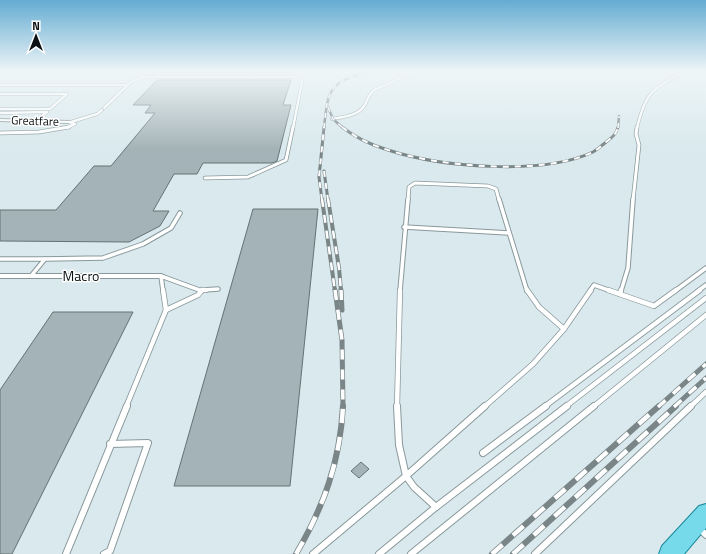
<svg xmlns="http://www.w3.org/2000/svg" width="706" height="554" viewBox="0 0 706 554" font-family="'Titillium Web',sans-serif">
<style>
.building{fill:#a4b3b7;stroke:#637275}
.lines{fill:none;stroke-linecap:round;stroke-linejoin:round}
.lane-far4-casing{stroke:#89989b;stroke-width:3.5}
.lane-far3-casing{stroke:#89989b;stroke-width:4.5}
.lane-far2-casing{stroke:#89989b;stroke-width:5.5}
.lane-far1-casing{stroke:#89989b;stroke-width:6}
.lane-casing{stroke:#89989b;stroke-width:8}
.street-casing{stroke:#89989b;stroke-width:2}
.primary-casing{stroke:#178496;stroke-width:2}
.lane-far4{stroke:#fff;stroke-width:2.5}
.lane-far3{stroke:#fff;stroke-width:3}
.lane-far2{stroke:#fff;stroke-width:3.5}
.lane-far1{stroke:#fff;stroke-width:4.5}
.lane{stroke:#fff;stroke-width:6}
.street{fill:#fff;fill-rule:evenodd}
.primary{fill:#77daea;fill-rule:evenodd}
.rail-far4-casing{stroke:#7a8587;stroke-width:2.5}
.rail-far3-casing{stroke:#7a8587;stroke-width:3}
.rail-far2-casing{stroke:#7a8587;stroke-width:4}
.rail-far1-casing{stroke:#7a8587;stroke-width:5}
.rail-casing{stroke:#7a8587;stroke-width:6}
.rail-far4{stroke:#fff;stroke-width:1.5;stroke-dasharray:5;stroke-linecap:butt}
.rail-far3{stroke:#fff;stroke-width:2;stroke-dasharray:6;stroke-linecap:butt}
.rail-far2{stroke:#fff;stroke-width:2.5;stroke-dasharray:8;stroke-linecap:butt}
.rail-far1{stroke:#fff;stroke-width:3.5;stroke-dasharray:10;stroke-linecap:butt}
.rail{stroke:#fff;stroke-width:4.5;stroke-dasharray:14;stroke-linecap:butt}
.labels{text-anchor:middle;stroke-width:3;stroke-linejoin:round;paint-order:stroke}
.far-street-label{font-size:12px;fill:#0d1314;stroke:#fff}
.street-label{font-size:14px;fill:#0d1314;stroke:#fff}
</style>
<rect width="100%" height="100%" fill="#d9e9ed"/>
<g class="building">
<polygon points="157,80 291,80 283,105 291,105 277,161 272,163 203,163 197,174 174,174 153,211 169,211 160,226 129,242 0,241 0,210 56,210 94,166 111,166 155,113 145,113 151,105 133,105"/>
<polygon points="253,209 318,209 290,486 174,486"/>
<polygon points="53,312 133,312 12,554 0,554 0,390"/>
<polygon points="361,462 369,469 359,478 351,471"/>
</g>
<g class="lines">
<defs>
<g id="lane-far4">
<polyline points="0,85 128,85"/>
<polyline points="0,94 67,94 50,109 0,109"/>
<polyline points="104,108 131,82 143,77 296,77 301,79 302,82 293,128"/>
<polyline points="0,113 47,112 35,122"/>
<path d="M332,119C342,117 358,116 364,106C368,100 368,95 374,90L417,71"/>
<polyline points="71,122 97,114 102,110"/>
<polyline points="66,128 75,124 69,122"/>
<path d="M637,128C646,90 653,89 686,71"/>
</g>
<g id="lane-far3">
<polyline points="0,133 39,132 69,127"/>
<polyline points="205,178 248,177 286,160 293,127"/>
<polyline points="408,200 409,187 415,183 488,186 496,189 499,200"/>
<polyline points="633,200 639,145 636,134 637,127"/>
</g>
<g id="lane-far2">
<polyline points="499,199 527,291"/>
<polyline points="404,227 509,233"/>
<polyline points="0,259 45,259 31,276"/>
<polyline points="45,259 103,258 143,244 171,228 180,213"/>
<polyline points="203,290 218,289"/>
<polyline points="163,291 161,276 202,291"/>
<polyline points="400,291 408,199"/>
<polyline points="590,291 594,285 611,291"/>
<polyline points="621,291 628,268 633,199"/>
<polyline points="675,291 706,268"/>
<polyline points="698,291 706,285"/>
</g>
<g id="lane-far1">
<polyline points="163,290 166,310"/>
<polyline points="203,290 206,290"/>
<polyline points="608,290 654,306 676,290"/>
<polyline points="620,294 621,290"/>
<polyline points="166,310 198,295 202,290"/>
<polyline points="564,329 591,290"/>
<polyline points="126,407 166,310"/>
<polyline points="397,407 400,290"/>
<polyline points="484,407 533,364 564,329 539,307 527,290"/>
<polyline points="544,407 700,290"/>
<polyline points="565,407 706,298"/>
<polyline points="593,407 706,315"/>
<polyline points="690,407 706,392"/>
</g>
<g id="lane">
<polyline points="397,406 399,445 406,476"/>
<polyline points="483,453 546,406"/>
<polyline points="406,476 414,487 436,507"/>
<polyline points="406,476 485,406"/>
<polyline points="699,528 706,535"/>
<polyline points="66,554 127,406"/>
<polyline points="104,554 110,551 148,443 110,444"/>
<polyline points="313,554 406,476"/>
<polyline points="379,554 436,507 567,406"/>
<polyline points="411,554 594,406"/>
<polyline points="535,554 691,406"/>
</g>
<g id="street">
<polygon points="0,119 69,121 71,122 69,123 0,121"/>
<polygon points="0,274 161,274 165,276 161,278 0,278"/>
</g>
<polygon id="primary" points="706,504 706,528 684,554 659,554 662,546 699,506"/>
</defs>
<use href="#lane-far4" class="lane-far4-casing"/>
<use href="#lane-far3" class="lane-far3-casing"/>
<use href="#lane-far2" class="lane-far2-casing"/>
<use href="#lane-far1" class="lane-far1-casing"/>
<use href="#lane" class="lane-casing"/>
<use href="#street" class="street-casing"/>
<use href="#primary" class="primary-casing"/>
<use href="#lane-far4" class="lane-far4"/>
<use href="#lane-far3" class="lane-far3"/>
<use href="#lane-far2" class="lane-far2"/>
<use href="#lane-far1" class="lane-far1"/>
<use href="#lane" class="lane"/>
<use href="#street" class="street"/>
<use href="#primary" class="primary"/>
<defs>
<g id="rail-far4">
<polyline points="328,107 333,119 343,128"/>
<path d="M324,128C328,88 329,83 369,71"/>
<polyline points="618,128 619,116"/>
</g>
<g id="rail-far3">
<path d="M342,127C356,138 371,145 388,150C440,167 542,176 593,152C597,150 601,146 605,143C611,138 616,135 618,127"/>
<polyline points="324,171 328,200"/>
<polyline points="322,200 319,177 324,127"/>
</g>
<g id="rail-far2">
<polyline points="322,199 335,291"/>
<polyline points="328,199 339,268 341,291"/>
</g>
<g id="rail-far1">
<polyline points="335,290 342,340 343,407"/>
<polyline points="341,290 342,310"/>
<polyline points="658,407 706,364"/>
<polyline points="674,407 706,378"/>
</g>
<g id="rail">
<path d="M296,554C324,506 340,462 343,406"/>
<polyline points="492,554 659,406"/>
<polyline points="513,554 676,406"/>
</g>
</defs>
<use href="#rail-far4" class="rail-far4-casing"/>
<use href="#rail-far3" class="rail-far3-casing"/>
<use href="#rail-far2" class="rail-far2-casing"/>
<use href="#rail-far1" class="rail-far1-casing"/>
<use href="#rail" class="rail-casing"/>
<use href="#rail-far4" class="rail-far4"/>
<use href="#rail-far3" class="rail-far3"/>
<use href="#rail-far2" class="rail-far2"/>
<use href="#rail-far1" class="rail-far1"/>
<use href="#rail" class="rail"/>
</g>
<linearGradient id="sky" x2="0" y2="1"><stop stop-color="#64acd2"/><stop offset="0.48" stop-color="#eef5f7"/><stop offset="1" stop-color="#eef5f7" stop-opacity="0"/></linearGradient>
<rect width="706" height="149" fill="url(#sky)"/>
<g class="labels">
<g class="far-street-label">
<text transform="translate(35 121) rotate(2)" y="4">Greatfare</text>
</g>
<g class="street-label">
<text x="81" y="281">Macro</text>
</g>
</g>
<g transform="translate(36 36)" stroke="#ffffff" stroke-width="3" paint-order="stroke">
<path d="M0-3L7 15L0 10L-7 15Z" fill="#0d1314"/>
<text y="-6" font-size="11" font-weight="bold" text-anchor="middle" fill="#0d1314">N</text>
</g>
</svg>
